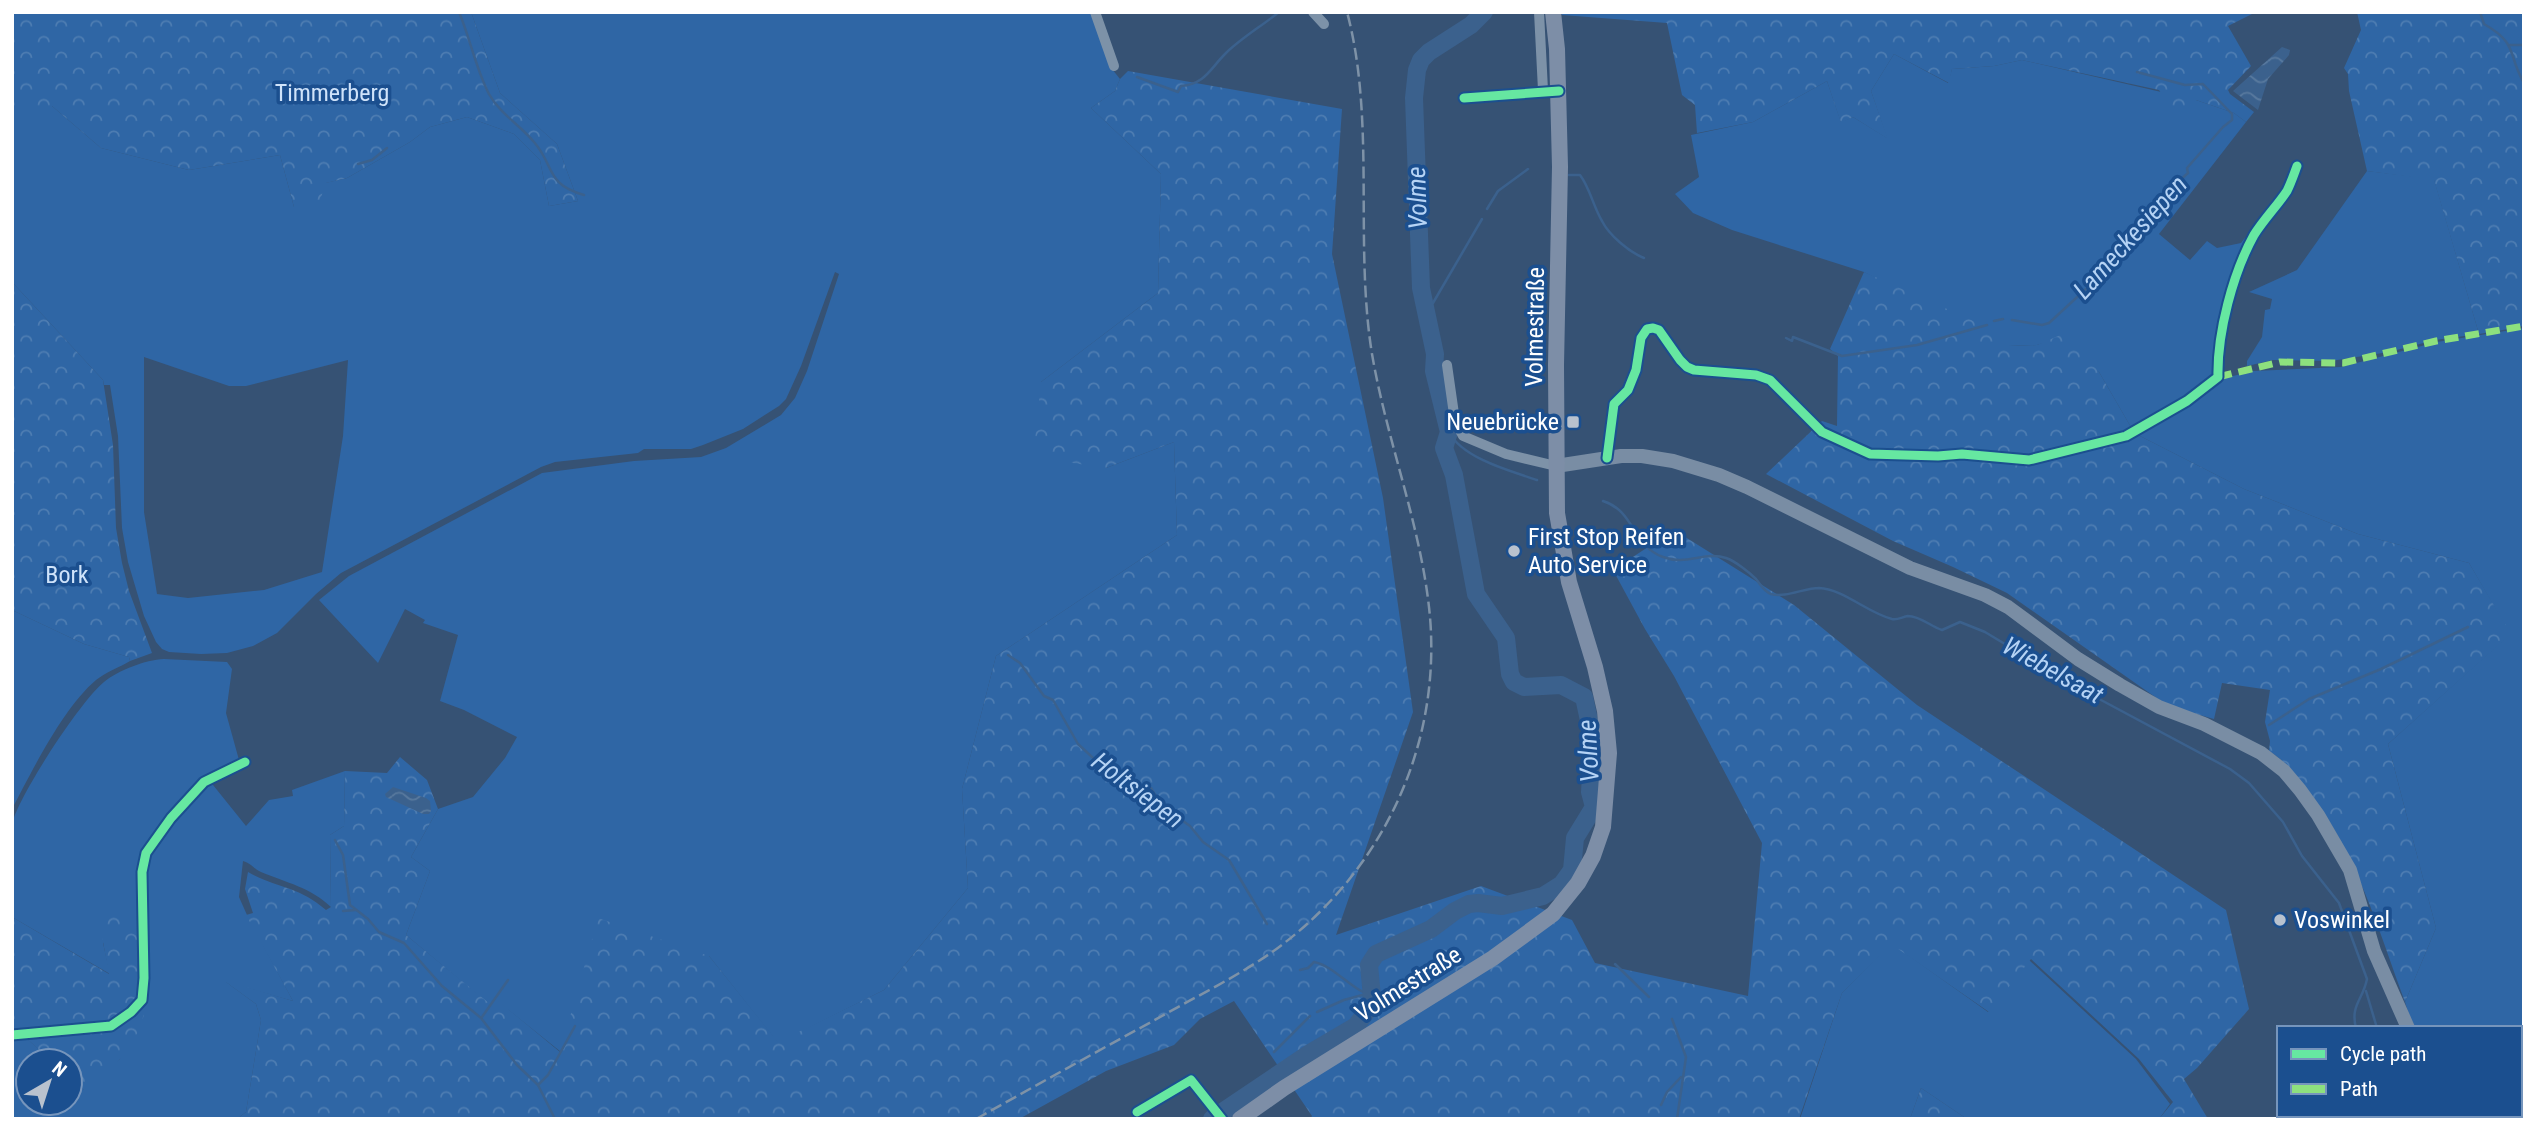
<svg xmlns="http://www.w3.org/2000/svg" width="2536" height="1131" viewBox="0 0 2536 1131" font-family="'Roboto Condensed',sans-serif">
<style>
.grass{fill:#2f66a5;fill-rule:evenodd}
.forest{fill:url(#forest-crowns)}
.water{fill:url(#water-waves)}
.lines{fill:none;stroke-linecap:round;stroke-linejoin:round}
.stream{stroke:#3b618d;stroke-width:2.5}
.river{stroke:#3b618d;stroke-width:18}
.minor{stroke:#7d92a8;stroke-width:10}
.secondary{stroke:#798da4;stroke-width:14}
.primary{stroke:#7d8ea7;stroke-width:16}
.rail{stroke:#7e92a7;stroke-width:2.5;stroke-dasharray:12 5;stroke-linecap:butt}
.quiet{stroke:#8de07e;stroke-width:7;stroke-dasharray:14 7;stroke-linecap:butt}
.cycleway-casing{stroke:#1b4f8f;stroke-width:13}
.cycleway{stroke:#66e7a1;stroke-width:9}
.poi-dot{fill:#b9c2ce;stroke:#1b4f8f;stroke-width:2.5}
.labels{text-anchor:middle;stroke-width:7;stroke-linejoin:round;paint-order:stroke}
.park-label{font-size:24px;fill:#cfe3fa;stroke:#1b4f8f}
.street-label{font-size:24px;fill:#fff;stroke:#1b4f8f}
.poi-label{font-size:24px;fill:#fff;stroke:#1b4f8f;text-anchor:start}
.water-label{font-size:26px;font-style:italic;fill:#b5d3f5;stroke:#1b4f8f}
</style>
<defs>
<pattern id="forest-crowns" width="20" height="18" patternUnits="userSpaceOnUse" patternTransform="scale(1.75)"><rect width="20" height="18" fill="#2f66a5"/><path d="M2 6a3 3 0 1 1 6 0M12 15a3 3 0 1 1 6 0" fill="none" stroke="#4e7db2"/></pattern>
<pattern id="water-waves" width="16" height="10" patternUnits="userSpaceOnUse" patternTransform="scale(1.75)"><rect width="16" height="10" fill="#3b618d"/><path d="M0 5q4-4 8 0t8 0" fill="none" stroke="#58799e"/></pattern>
</defs>
<rect width="100%" height="100%" fill="#365274"/>
<g class="grass">
<path d="M471,12H1091L1112,69L1120,79L1115,91L1091,108L1161,174L1158,293L1041,382L1106,468L1174,442L1177,535L996,656L962,789L968,888L884,990L778,1043L709,956L561,1052L496,1000L490,1005L406,935L430,871L411,857L438,809L473,797L505,758L517,737L464,710L440,701L458,635L423,623L425,620L405,609L378,663L319,600L349,576L542,473L634,461L701,457L726,448L781,415L795,398L807,371L839,274L835,272L801,366L786,399L779,406L743,429L703,445L691,449H644L638,453L555,462L541,467L341,573L316,594L277,633L253,646L227,653L201,654L169,652L162,649L156,642L144,616L128,562L122,528L118,436L110,385H104L103,380L12,282V106H52L101,148L189,170L280,155L294,207L325,183L347,178L410,142L430,127L467,117L514,134L540,160L549,206L578,201L557,144L500,93ZM144,357L229,386H246L348,360L343,436L322,572L264,590L188,598L157,594L144,512Z"/>
<polygon points="1894,54 1948,83 1952,69 1994,66 2022,60 2196,100 2234,113 2246,122 2159,234 2190,260 2207,241 2217,248 2241,243 2245,238 2248,239 2214,374 2208,382 2132,429 2099,372 2050,341 2037,345 2009,346 1864,272 1732,230 1693,213 1675,194 1699,177 1691,135 1753,122 1827,81 1841,122 1853,117 1887,138 1871,91"/>
<polygon points="2367,171 2434,179 2479,334 2435,340 2389,352 2331,361 2273,360 2247,366 2247,361 2262,337 2265,310 2270,309 2272,299 2249,292 2297,270"/>
<polygon points="2524,328 2524,1119 2449,1119 2447,1115 2520,1115 2520,1028 2413,1028 2405,1002 2436,928 2388,744 2510,634 2469,563 2358,534 2244,489 2138,435 2221,379 2253,371 2341,367 2437,342"/>
<path d="M12,610L84,644L129,657L130,661C120,667 106,672 96,680C63,708 32,771 12,809Z"/>
<path d="M164,659L227,662L232,669L226,713L239,760L203,776L146,846L139,917L103,943L110,974L12,917C12,889 8,852 12,825C16,799 82,699 104,682C119,670 145,660 164,659Z"/>
<path d="M345,771L344,826L330,835L331,907C310,887 287,883 261,872C254,869 251,863 243,861L239,897L247,915L293,1001L226,982L256,1004L261,1020L246,1112L237,1119H12V1037L24,1036L52,1061H28V1103H70V1077L84,1090L120,1059L147,872L152,849L209,780L246,826L269,800L293,796L292,790Z"/>
<polygon points="1891,943 1988,1012 2029,960 2136,1059 2170,1104 2159,1119 1967,1119 1921,1088 1910,1119 1800,1119 1842,993"/>
</g>
<g class="forest">
<polygon points="12,12 471,12 500,93 557,144 578,201 549,206 540,160 514,134 467,117 430,127 410,142 347,178 326,183 318,206 294,207 280,155 189,170 101,148 52,106 12,106"/>
<polygon points="1561,12 2256,12 2228,26 2251,66 2228,90 2230,94 2254,112 2246,122 2234,113 2196,100 2175,114 2159,90 2022,60 1994,66 1952,69 1949,83 1894,54 1871,91 1888,139 1853,117 1841,123 1827,81 1753,122 1697,133 1695,105 1682,95 1667,23 1562,15"/>
<polygon points="2357,12 2524,12 2524,325 2520,327 2479,334 2434,180 2367,171 2349,91 2348,74 2344,68 2361,30"/>
<path d="M1128,71L1342,109L1332,254L1383,498L1413,712L1336,935L1481,886L1572,920L1595,963L1748,996L1762,843L1674,676L1645,629L1613,570L1674,530L1794,605L1917,705L2226,910L2249,1009L2197,1068L2184,1079L2208,1119H2159L2173,1102L2139,1059L2031,959L1989,1012L1891,944L1842,993L1799,1119H1310L1312,1116L1234,1001L1200,1019L1174,1045L1106,1071L1019,1119H237L246,1112L261,1020L256,1004L223,980L293,1001L246,915L253,913L245,889L248,872C276,888 299,886 326,910L331,907L330,835L344,826L345,771L387,773L400,757L427,780L438,809L411,857L430,871L406,935L490,1004L496,999L560,1052L598,918L709,956L778,1042L884,990L968,888L962,789L996,656L1177,535L1174,442L1106,468L1033,457L1041,382L1158,293L1161,174L1091,108L1115,91L1120,79Z"/>
<path d="M1864,272L2010,337L2009,346L2037,345L2065,333L2099,372L2132,429L2138,435L2244,489L2358,534L2469,563L2511,634L2388,744L2436,928L2405,1002C2378,928 2356,851 2306,788C2294,773 2285,761 2269,751L2270,741L2265,722L2270,690L2222,683L2214,719L2168,706L2007,593L1953,567L1893,541L1766,474L1822,421L1837,426L1838,356L1830,349Z"/>
<polygon points="12,282 103,380 113,445 116,528 122,563 129,591 152,653 130,661 129,657 84,644 12,610"/>
<path d="M98,915L139,917C146,970 159,1014 121,1058C111,1070 97,1080 85,1091L70,1077V1061H52L18,1031H12V917L109,974Z"/>
<polygon points="1921,1088 1967,1119 1910,1119"/>
</g>
<g class="water">
<polygon points="2282,47 2290,50 2289,55 2268,79 2258,110 2233,91"/>
<polygon points="393,787 426,798 430,801 431,811 429,814 423,814 386,797 385,794"/>
</g>
<g class="lines">
<g class="stream">
<path d="M459,12C470,38 476,69 489,94C500,114 520,125 534,142C555,166 545,184 584,195"/>
<polyline points="2406,12 2414,12"/>
<path d="M2480,12L2484,24C2519,44 2507,54 2524,83"/>
<polyline points="2510,45 2524,45"/>
<path d="M1137,77L1178,92L1181,86C1205,84 1210,69 1225,54C1241,38 1262,26 1279,12"/>
<polyline points="358,164 372,160 387,148"/>
<path d="M1569,175H1580C1590,188 1593,206 1602,221C1609,235 1629,252 1644,258"/>
<polyline points="1487,209 1498,191 1528,169"/>
<polyline points="1425,309 1433,303 1482,219"/>
<polyline points="2012,320 2042,325 2049,323 2100,276 2169,190 2188,173 2187,168 2223,127 2232,120 2232,114 2203,84 2185,85 2137,72"/>
<polyline points="1994,321 2003,319"/>
<polyline points="1786,338 1792,341 1793,337 1842,356 1917,345 1987,325"/>
<path d="M1449,432C1462,458 1510,471 1537,480"/>
<path d="M1603,501C1635,511 1632,546 1663,557C1686,566 1705,551 1726,558C1735,561 1749,572 1756,579C1761,585 1763,591 1771,594C1786,598 1804,588 1819,588C1843,589 1868,613 1892,619C1898,620 1902,617 1908,616C1920,616 1930,626 1942,630L1960,622L1985,632L2073,685L2230,769L2249,783L2283,822L2302,856L2339,903L2367,979C2363,1000 2350,1005 2356,1028"/>
<polyline points="1008,655 1020,663 1044,696 1053,700 1078,744 1105,769 1162,806 1190,826 1203,842 1229,860 1267,924"/>
<polyline points="2269,725 2309,699 2381,669 2468,627"/>
<polyline points="1151,788 1162,806"/>
<polyline points="335,840 343,855 350,905 368,919 379,932 404,943 442,986 481,1018 517,1065 538,1085"/>
<polyline points="343,911 356,910"/>
<polyline points="1615,964 1649,997"/>
<path d="M1300,970L1308,968L1314,962C1335,966 1354,993 1373,995"/>
<polyline points="2366,991 2377,1028"/>
<polyline points="1317,1012 1344,1000 1366,994"/>
<polyline points="482,1017 508,980"/>
<polyline points="1672,1019 1686,1057 1677,1119"/>
<polyline points="1274,1052 1310,1016"/>
<polyline points="1661,1105 1667,1092 1681,1077"/>
<polyline points="2405,1115 2407,1119"/>
<polyline points="555,1119 538,1085 548,1075 575,1026"/>
<polyline points="2368,1119 2369,1115"/>
</g>
<polyline class="river" points="1212,1119 1310,1053 1356,1026 1367,1011 1372,997 1369,965 1376,954 1431,929 1455,911 1469,904 1478,903 1502,906 1543,896 1562,884 1572,870 1575,838 1594,807 1590,792 1593,739 1584,697 1561,685 1524,687 1514,682 1510,674 1506,638 1476,594 1454,475 1444,448 1449,432 1434,371 1435,354 1421,288 1414,98 1417,70 1421,60 1429,52 1471,25 1484,12"/>
<g class="minor">
<polyline points="1095,12 1114,66"/>
<polyline points="1313,12 1324,24"/>
<polyline points="1539,12 1543,90"/>
<polyline points="1464,98 1559,91"/>
<polyline points="1447,365 1455,421 1463,436 1506,454 1556,466"/>
<path d="M1607,458L1614,404L1628,390L1636,370L1641,338L1647,329L1653,328L1659,330L1680,360L1687,367L1694,370L1756,375L1770,380L1822,432L1870,454L1938,456L1962,454L2029,460L2126,436L2187,401L2218,377C2217,333 2233,273 2254,235C2264,219 2277,206 2287,191C2291,183 2294,174 2297,166"/>
<polyline points="12,1035 111,1026 131,1012 142,1000 144,978 142,872 146,853 171,818 204,782 245,762"/>
<polyline points="1137,1112 1191,1080 1222,1119"/>
</g>
<g class="secondary">
<polyline points="1556,466 1621,456 1642,456 1673,461 1719,475 1747,487 1910,568 1985,595 2008,607 2078,659 2120,685 2159,707 2204,724 2261,753 2284,771 2300,790 2318,815 2350,870 2374,951 2408,1028"/>
<polyline points="2441,1115 2443,1119"/>
</g>
<polyline class="primary" points="1240,1119 1284,1088 1493,958 1553,914 1578,883 1593,856 1603,827 1609,753 1605,711 1595,667 1569,582 1557,513 1556,365 1560,167 1557,49 1553,12"/>
<path class="rail" d="M976,1119C1035,1086 1094,1053 1153,1021C1193,998 1237,977 1275,950C1381,873 1441,748 1430,617C1422,528 1387,442 1372,354C1354,243 1376,120 1347,12"/>
<polyline class="quiet" points="2218,377 2280,362 2343,363 2436,341 2524,326"/>
<defs>
<g id="cycleway">
<polyline points="1464,98 1559,91"/>
<path d="M1607,458L1614,404L1628,390L1636,370L1641,338L1647,329L1653,328L1659,330L1680,360L1687,367L1694,370L1756,375L1770,380L1822,432L1870,454L1938,456L1962,454L2029,460L2126,436L2187,401L2218,377C2217,333 2233,273 2254,235C2264,219 2277,206 2287,191C2291,183 2294,174 2297,166"/>
<polyline points="12,1035 111,1026 131,1012 142,1000 144,978 142,872 146,853 171,818 204,782 245,762"/>
<polyline points="1137,1112 1191,1080 1222,1119"/>
</g>
</defs>
<use href="#cycleway" class="cycleway-casing"/>
<use href="#cycleway" class="cycleway"/>
</g>
<g class="poi-dot">
<rect x="1566" y="415" width="14" height="14" rx="3.5"/>
<circle cx="1514" cy="551" r="7"/>
<circle cx="2280" cy="920" r="7"/>
</g>
<g class="labels">
<g class="park-label">
<text x="332" y="101">Timmerberg</text>
<text x="67" y="583">Bork</text>
</g>
<g class="street-label">
<text transform="translate(1535 327) rotate(-89)" y="8">Volmestraße</text>
<text transform="translate(1408 984) rotate(-32)" y="8">Volmestraße</text>
</g>
<g class="poi-label">
<text x="1559" y="430" text-anchor="end">Neuebrücke</text>
<text x="1528" y="545">First Stop Reifen<tspan x="1528" dy="28">Auto Service</tspan></text>
<text x="2294" y="928">Voswinkel</text>
</g>
<g class="water-label">
<text transform="translate(1417 198) rotate(-92)" y="9">Volme</text>
<text transform="translate(2130 237) rotate(-48)" y="9">Lameckesiepen</text>
<text transform="translate(2053 670) rotate(29)" y="9">Wiebelsaat</text>
<text transform="translate(1588 751) rotate(-93)" y="9">Volme</text>
<text transform="translate(1138 790) rotate(37)" y="9">Holtsiepen</text>
</g>
</g>
<rect width="2536" height="1131" fill="none" stroke="#ffffff" stroke-width="28"/>
<rect x="2277" y="1026" width="245" height="91" fill="#1b4f8f" stroke="#7695bc" stroke-width="2"/>
<rect x="2291" y="1049" width="35" height="10" fill="#66e7a1" stroke="#7695bc" stroke-width="2"/>
<text x="2340" y="1061" font-size="21" fill="#ffffff">Cycle path</text>
<rect x="2291" y="1084" width="35" height="10" fill="#8de07e" stroke="#7695bc" stroke-width="2"/>
<text x="2340" y="1096" font-size="21" fill="#ffffff">Path</text>
<g transform="translate(49 1082) rotate(39)"><circle r="33" fill="#1b4f8f" stroke="#7695bc" stroke-width="2"/>
<path d="M0-5L12 26L0 18L-12 26Z" fill="#b9c2ce"/>
<text y="-10" font-size="19" font-weight="bold" text-anchor="middle" fill="#ffffff">N</text>
</g>
</svg>
